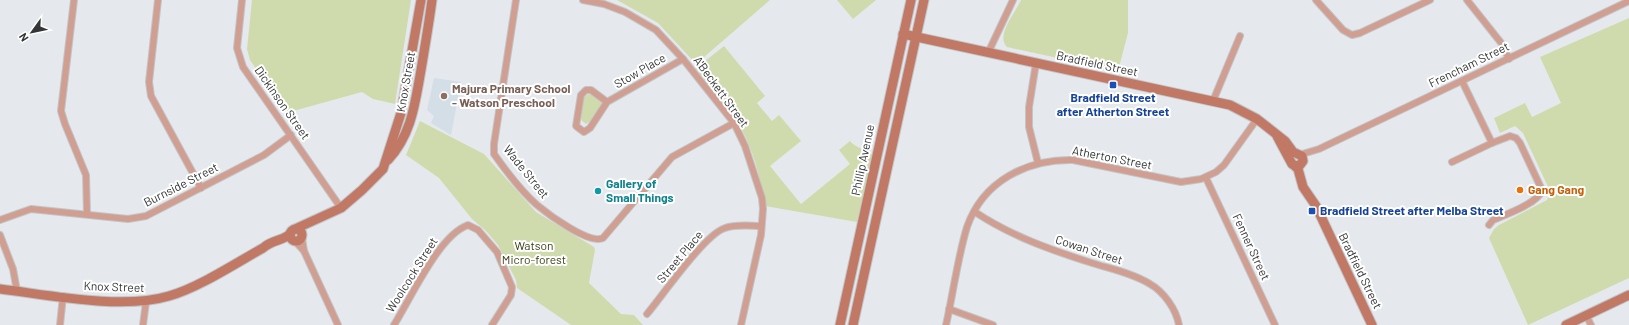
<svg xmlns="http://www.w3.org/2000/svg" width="1629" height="325" viewBox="0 0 1629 325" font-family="Barlow,sans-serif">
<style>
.built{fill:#d4dee7}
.green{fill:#d0dbad}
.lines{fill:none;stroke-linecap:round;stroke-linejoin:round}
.street-casing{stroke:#c1c5c8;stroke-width:8}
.secondary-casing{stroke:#c1c5c8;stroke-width:11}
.street{stroke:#d09f91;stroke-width:6}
.secondary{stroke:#c17966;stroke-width:9}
.transit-dot{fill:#1a4fb4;stroke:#fff;stroke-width:1.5}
.education-dot{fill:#8d6e63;stroke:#fff;stroke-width:1.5}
.food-dot{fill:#e8710a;stroke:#fff;stroke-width:1.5}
.culture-dot{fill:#0f9aa8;stroke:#fff;stroke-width:1.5}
.labels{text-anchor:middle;stroke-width:4;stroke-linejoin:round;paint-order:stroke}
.street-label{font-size:12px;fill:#333536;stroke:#fff}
.education-label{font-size:12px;font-weight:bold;fill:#785e54;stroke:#fff;text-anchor:start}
.transit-label{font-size:12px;font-weight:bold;fill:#164399;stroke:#fff}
.culture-label{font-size:12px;font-weight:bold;fill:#0d838f;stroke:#fff;text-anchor:start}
.food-label{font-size:12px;font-weight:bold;fill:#c56008;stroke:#fff;text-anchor:start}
.park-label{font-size:12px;fill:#373f14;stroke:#fff}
</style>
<rect width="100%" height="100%" fill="#e5e9ed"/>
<polygon class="built" points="434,78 461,82 451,135 431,123 434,116 427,110"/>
<g class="green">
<polygon points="252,0 411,0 395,104 373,99 362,92 286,113 250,60 247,49"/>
<polygon points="617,0 770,0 696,64 658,23"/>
<polygon points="837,0 876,0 853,19"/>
<path d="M1021,0H1128V33L1118,71L1007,47C995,36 1016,12 1021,0Z"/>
<polygon points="1629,18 1629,278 1528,325 1489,238 1494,229 1499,225 1547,200 1550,191 1523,133 1515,126 1500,133 1494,118 1525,103 1532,117 1561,103 1540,57"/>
<path d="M724,46L765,96L757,103L772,121L779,115L801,141L770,166L801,204L850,164L839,150L850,141C856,149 866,148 872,155L857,222L765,206C761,180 754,153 742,130C730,107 711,88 695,69Z"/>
<polygon points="590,93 601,101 603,106 589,122 586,124 582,121 580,116 584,97"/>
<polygon points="420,121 484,154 536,212 594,247 595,250 589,283 621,314 634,315 643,325 571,325 517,288 516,280 498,245 486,231 472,219 439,178 406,155"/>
</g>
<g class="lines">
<defs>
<g id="street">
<polyline points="74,0 61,111 65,124 86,175 87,214"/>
<polyline points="158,0 149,82 151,96 201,188"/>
<polyline points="242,0 237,48 243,67 341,208"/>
<path d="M516,0L494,144V154C506,171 521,191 537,205C549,215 590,245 603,238L672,157L734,123"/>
<polyline points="583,0 604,4 625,12 656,30 683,59 734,123 745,146 762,198 763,209 761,235 741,325"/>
<polyline points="1316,0 1343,30 1352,35 1360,33 1430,0"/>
<polyline points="1467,0 1502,44 1509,59"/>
<polyline points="988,53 1013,0"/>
<polyline points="1036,63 1029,107 1029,127 1038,163"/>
<path d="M1462,81L1492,143L1510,136L1516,138L1520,143L1542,190C1539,203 1505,215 1493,220L1489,225"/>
<polyline points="1213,101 1240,36"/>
<polyline points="607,102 591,90 586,90 581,95 576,126 584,132 590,128 607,102 683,59"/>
<polyline points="1299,155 1319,149 1629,1"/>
<polyline points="1452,162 1492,143"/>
<polyline points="1206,178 1275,325"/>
<path d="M975,212C1011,236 1051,250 1092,263C1111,269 1132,273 1150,284C1164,292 1176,309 1179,325"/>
<polyline points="0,220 31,209 128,219 146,216 264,155 291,135"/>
<polyline points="0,235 13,269 17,291"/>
<polyline points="302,238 304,251 338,325"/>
<polyline points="295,241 304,251"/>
<polyline points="949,309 993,325"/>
<path d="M647,314C663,295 705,234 725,228C736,224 750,226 761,226"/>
<polyline points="1586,315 1591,325"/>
<polyline points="60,325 63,296"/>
<polyline points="143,325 146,302"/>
<path d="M394,325C411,298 439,235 468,225L478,230L497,252L512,287L511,295L492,325"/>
<path d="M946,325C953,294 958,256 967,227C983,181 1027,159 1073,160L1181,182L1201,179L1216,172L1224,165L1257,119"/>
</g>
<g id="secondary">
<polyline points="903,34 1230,105 1257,119 1285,141 1293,152 1302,156 1303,161 1300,165 1296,166 1292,164 1277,136"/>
<path d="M388,160C412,134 415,103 421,70C425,46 429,23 432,0"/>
<polyline points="1294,165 1298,169 1303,187 1316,206 1372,325"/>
<circle cx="296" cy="235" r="6"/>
<polyline points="295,229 341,208 362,190 383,169 401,113 421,0"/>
<path d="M0,289C49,295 122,310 169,296C198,288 236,263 263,248C273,239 284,241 291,233"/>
<polyline points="840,325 911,0"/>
<polyline points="853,325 924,0"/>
<polyline points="1566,325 1629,295"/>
</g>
</defs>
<use href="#street" class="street-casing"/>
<use href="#secondary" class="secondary-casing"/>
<use href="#street" class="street"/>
<use href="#secondary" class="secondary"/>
</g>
<g class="transit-dot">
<rect x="1109" y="81" width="8" height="8" rx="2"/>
<rect x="1308" y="207" width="8" height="8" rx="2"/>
</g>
<circle class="education-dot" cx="444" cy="96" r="4"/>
<circle class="food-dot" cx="1520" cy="190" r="4"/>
<circle class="culture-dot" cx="598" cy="191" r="4"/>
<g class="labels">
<g class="street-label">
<text transform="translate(1097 64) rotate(12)" y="4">Bradfield Street</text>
<text transform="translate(1469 65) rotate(-26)" y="4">Frencham Street</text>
<text transform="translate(640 71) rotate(-30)" y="4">Stow Place</text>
<text transform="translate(406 82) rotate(-80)" y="4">Knox Street</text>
<text transform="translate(721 92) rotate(54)" y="4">A'Beckett Street</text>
<text transform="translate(282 103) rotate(55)" y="4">Dickinson Street</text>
<text transform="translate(1112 158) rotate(11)" y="4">Atherton Street</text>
<text transform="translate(863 160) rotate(-78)" y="4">Phillip Avenue</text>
<text transform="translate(526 172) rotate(51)" y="4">Wade Street</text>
<text transform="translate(181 185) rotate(-27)" y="4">Burnside Street</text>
<text transform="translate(1251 247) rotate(65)" y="4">Fenner Street</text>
<text transform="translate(1089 250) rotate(18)" y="4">Cowan Street</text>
<text transform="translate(680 257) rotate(-50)" y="4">Street Place</text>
<text transform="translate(1360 271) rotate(64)" y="4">Bradfield Street</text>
<text transform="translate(412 275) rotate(-58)" y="4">Woolcock Street</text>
<text transform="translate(114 287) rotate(2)" y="4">Knox Street</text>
</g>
<g class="education-label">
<text x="452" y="93">Majura Primary School<tspan x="452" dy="14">- Watson Preschool</tspan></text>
</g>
<g class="transit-label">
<text x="1113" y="102">Bradfield Street<tspan x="1113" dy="14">after Atherton Street</tspan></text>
<text x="1320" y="215" text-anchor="start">Bradfield Street after Melba Street</text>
</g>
<g class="culture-label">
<text x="606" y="188">Gallery of<tspan x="606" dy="14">Small Things</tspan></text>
</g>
<g class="food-label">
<text x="1528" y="194">Gang Gang</text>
</g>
<g class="park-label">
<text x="534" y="250">Watson<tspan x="534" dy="14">Micro-forest</tspan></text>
</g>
</g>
<g transform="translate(32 32) rotate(237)" stroke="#ffffff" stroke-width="3" paint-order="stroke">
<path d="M0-3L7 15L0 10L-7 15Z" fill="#333536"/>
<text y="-6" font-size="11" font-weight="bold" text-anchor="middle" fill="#333536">N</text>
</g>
</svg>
